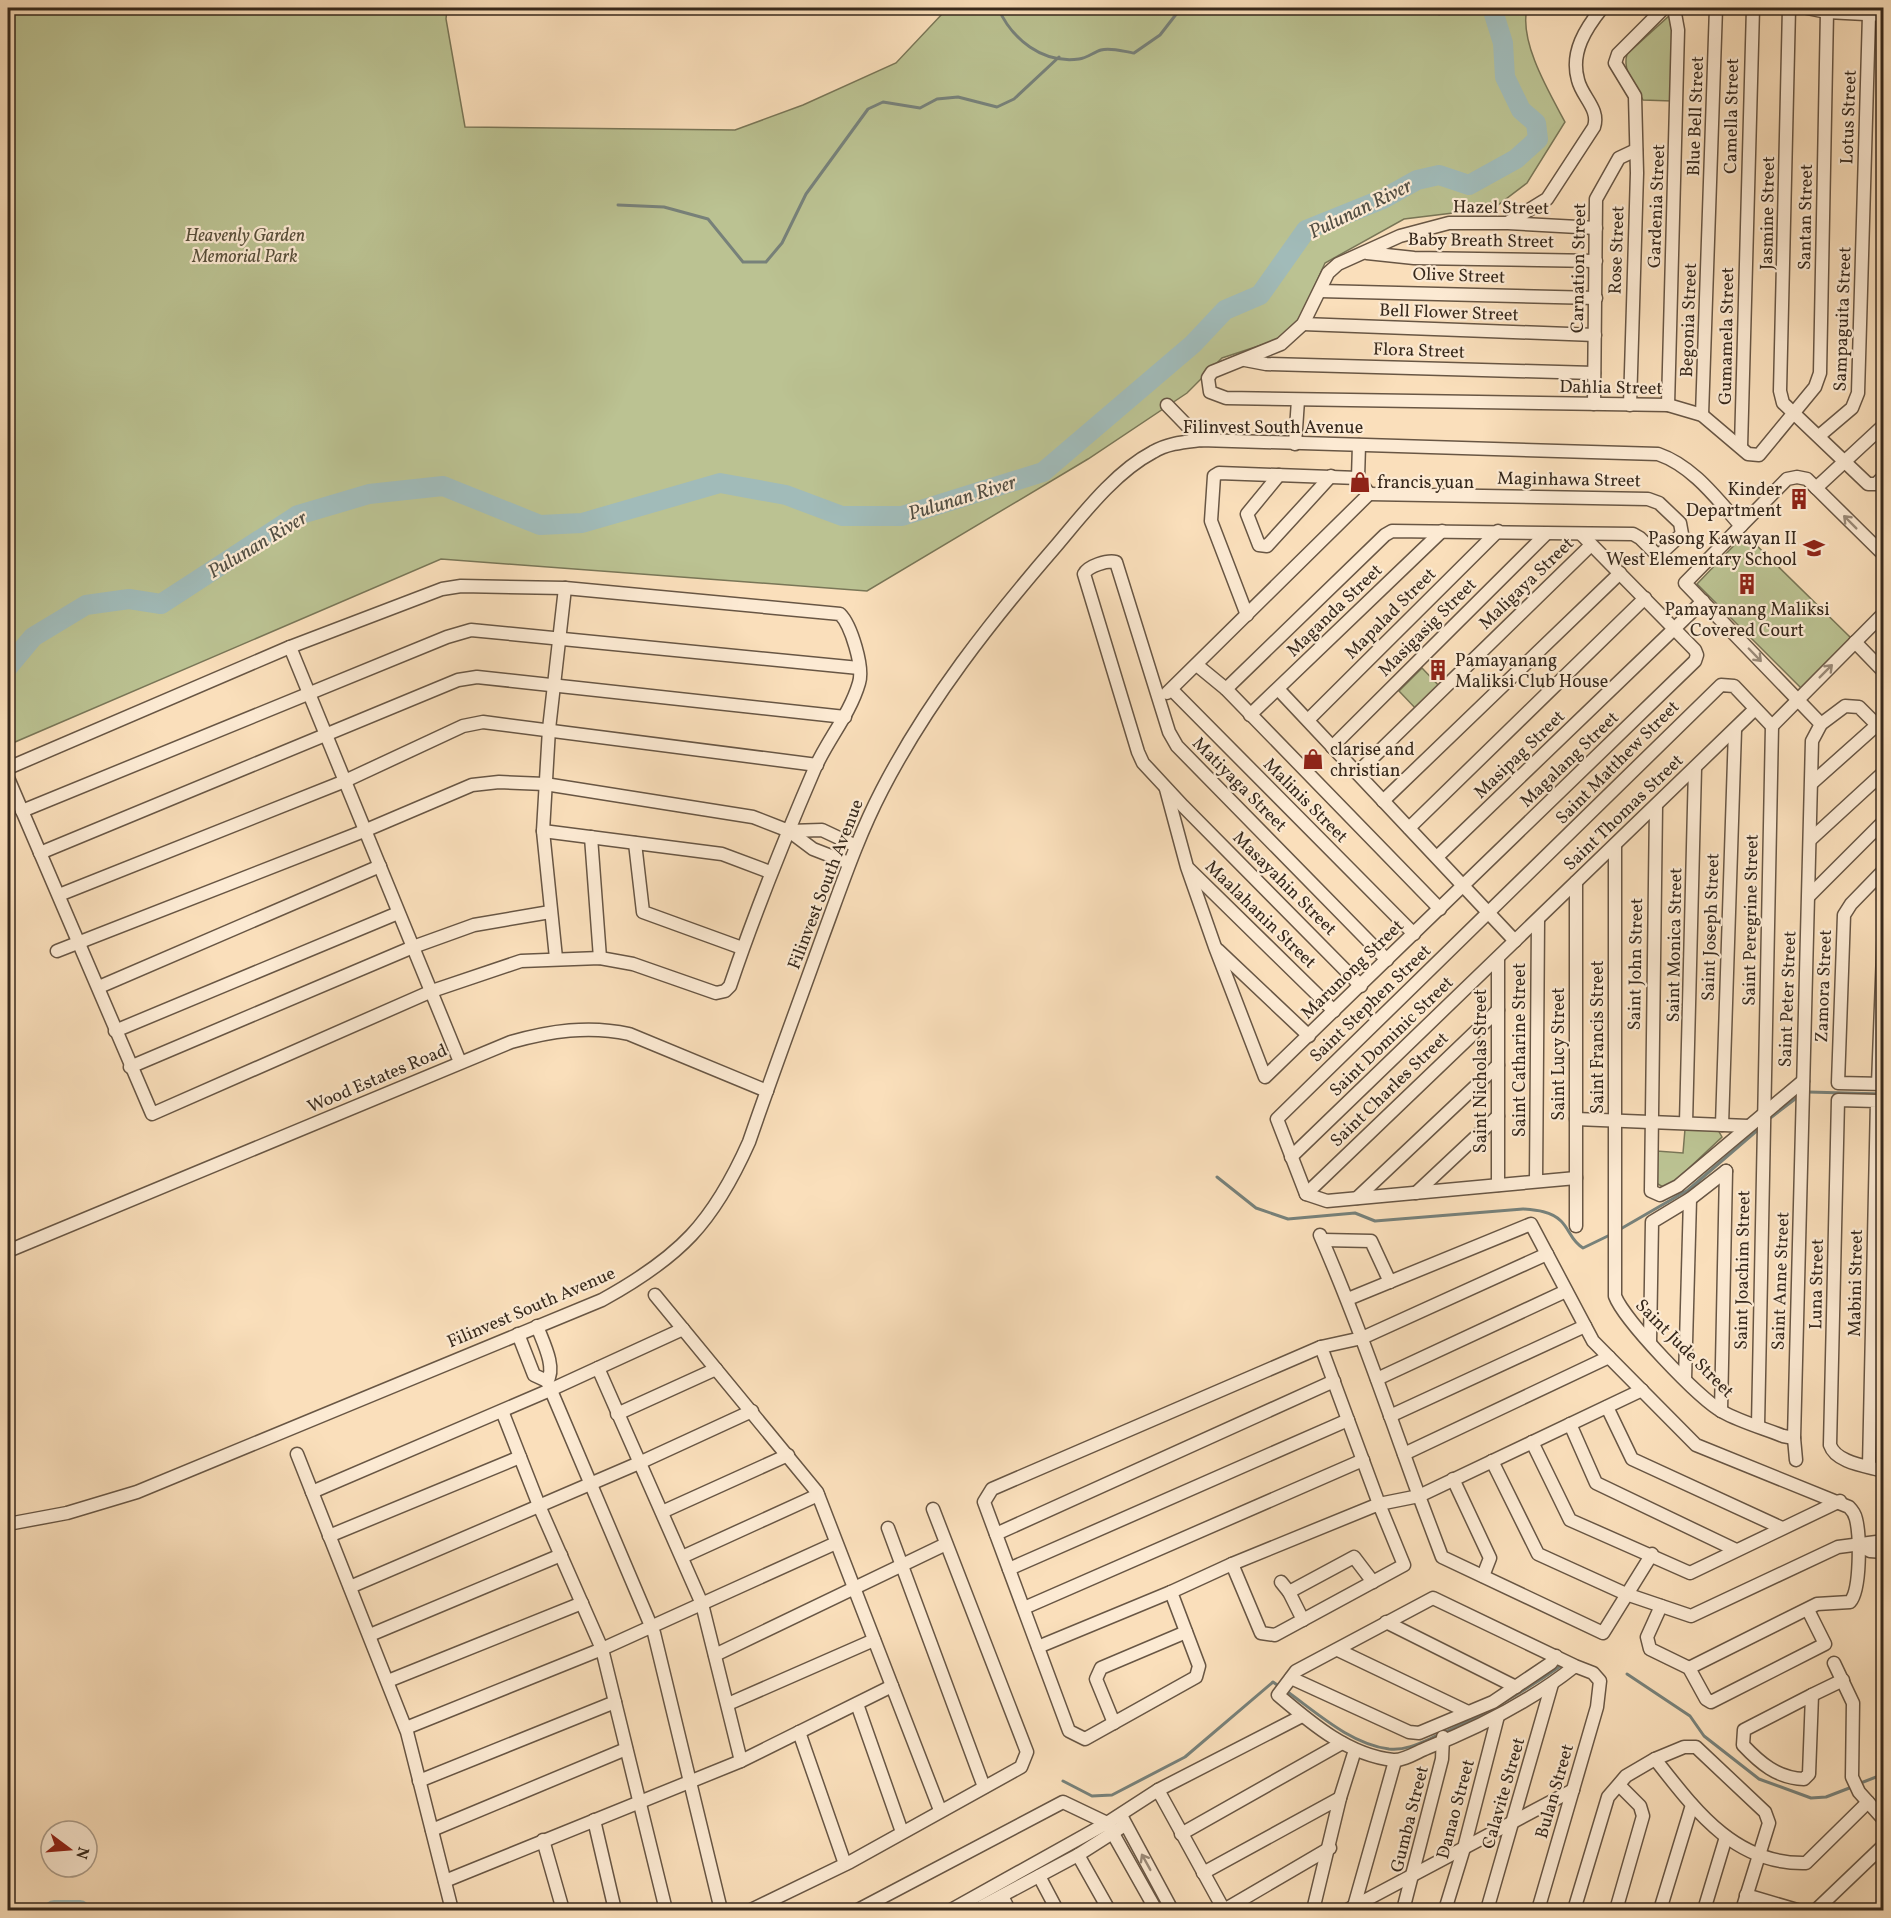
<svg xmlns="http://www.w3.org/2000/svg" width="1891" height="1918" viewBox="0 0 1891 1918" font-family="Vollkorn,serif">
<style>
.green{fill:#bbc292;stroke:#797657;stroke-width:1.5}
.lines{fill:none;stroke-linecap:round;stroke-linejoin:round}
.stream{stroke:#77817a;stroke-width:3}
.river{stroke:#a1bbb9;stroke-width:20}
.minor-casing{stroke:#685644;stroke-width:15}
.minor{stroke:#fcead3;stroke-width:12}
.oneway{stroke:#9a8a78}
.labels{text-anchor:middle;stroke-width:4.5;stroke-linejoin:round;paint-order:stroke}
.street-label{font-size:18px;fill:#37291c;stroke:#fcead3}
.park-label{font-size:18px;font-style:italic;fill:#584f3a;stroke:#fcead3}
.poi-label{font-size:18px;fill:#37291c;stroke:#fcead3;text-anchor:start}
.water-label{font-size:20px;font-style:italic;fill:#524e43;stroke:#fcead3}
</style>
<rect width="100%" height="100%" fill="#fadfbb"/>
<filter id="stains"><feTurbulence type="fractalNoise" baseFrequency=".00333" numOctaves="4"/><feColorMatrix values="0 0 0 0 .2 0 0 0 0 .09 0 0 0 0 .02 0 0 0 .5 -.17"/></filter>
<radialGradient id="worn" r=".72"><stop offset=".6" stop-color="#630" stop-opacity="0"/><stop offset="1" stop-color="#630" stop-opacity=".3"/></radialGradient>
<g class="green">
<path d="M8,8H447L446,19L465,127L735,130L803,105L896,63L944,12L941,8H1527C1519,42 1549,92 1565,122L1527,183L1494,208L1404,219L1325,263L1296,328L1274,341L1222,358L1187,393L1088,459L867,591L441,559L8,745Z"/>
<path d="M1669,16L1674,19L1672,101L1643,100C1635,85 1622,71 1627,54Z"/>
<polygon points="1745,534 1851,638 1801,688 1697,584"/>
<polygon points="1422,668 1441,688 1418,711 1399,691"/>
<polygon points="1685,1129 1718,1130 1722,1137 1672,1184 1665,1188 1656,1183 1657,1151 1683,1153"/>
</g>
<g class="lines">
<g class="stream">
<path d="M998,8C1012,39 1042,64 1079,59C1087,58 1094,52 1101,50C1111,47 1125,52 1134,53L1160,35L1181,8"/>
<polyline points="1426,8 1439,14 1446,8"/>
<polyline points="618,205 664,207 708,219 743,262 766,262 782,243 806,194 868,109 883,102 920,108 937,99 958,97 997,107 1014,99 1059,57"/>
<polyline points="1808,1092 1884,1094"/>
<polyline points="1769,1119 1799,1096"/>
<path d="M1217,1177L1256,1208L1288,1219L1355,1213L1375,1221L1523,1209C1536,1210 1551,1211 1561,1221C1570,1230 1571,1241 1583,1248L1612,1234"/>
<polyline points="1617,1231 1688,1190 1760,1128"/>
<polyline points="1627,1674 1690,1716 1704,1736 1759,1779 1811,1798 1826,1797 1852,1787"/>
<path d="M1285,1690C1316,1712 1350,1744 1389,1749C1408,1751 1424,1741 1441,1734C1486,1714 1522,1693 1562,1665"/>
<polyline points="1063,1781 1092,1796 1112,1795 1185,1757 1273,1682 1280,1687"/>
<polyline points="1858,1784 1884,1774"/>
</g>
<g class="river">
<polyline points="8,667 33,637 86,605 129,599 161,604 298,515 369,494 443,486 540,525 582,523 720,483 786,495 842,516 902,516 1043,472 1193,344 1225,310 1260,295 1306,230 1383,199 1417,180 1439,175 1469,185 1516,159 1538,139 1536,123 1521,110 1505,77 1503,43 1493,11 1495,8"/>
<polyline points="54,1910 80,1910"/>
</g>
<defs>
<g id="minor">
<polyline points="1789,8 1780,391 1783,403 1868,484 1876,484 1884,476"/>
<polyline points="1807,8 1827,12 1884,15"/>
<path d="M1509,222L1547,199L1594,127C1600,109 1582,97 1578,80C1570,52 1586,28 1602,8"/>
<polyline points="1596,228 1508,223 1449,223 1400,236 1338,264 1328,273 1303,324 1281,344 1212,372 1208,378 1210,392 1226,398 1668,405 1702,415 1748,454 1759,455 1815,387 1820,373 1827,12"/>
<polyline points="1367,253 1414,258 1596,261"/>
<polyline points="1320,291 1596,298"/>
<polyline points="1303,324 1595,335"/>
<polyline points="1245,360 1266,364 1594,373"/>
<polyline points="1594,404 1596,199 1619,158 1636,150"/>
<polyline points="1167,405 1201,440"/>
<polyline points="1630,405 1637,173 1635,96 1615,63 1618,54 1664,8"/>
<polyline points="1668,405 1678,30 1674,8"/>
<polyline points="1702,415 1716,8"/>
<polyline points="1819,436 1852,408 1858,393 1869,15"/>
<polyline points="1295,444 1298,400"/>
<polyline points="1359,445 1358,478 1369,494"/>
<polyline points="1741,447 1753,8"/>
<polyline points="1279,475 1247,514 1259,545 1267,546 1331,476"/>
<polyline points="1816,488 1884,425"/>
<polyline points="1247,615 1211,521 1214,476 1219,473 1358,478"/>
<polyline points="1855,642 1884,672"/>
<polyline points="290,647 460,1062"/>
<polyline points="1198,666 1226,689 1440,909"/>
<polyline points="1226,689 1385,535 1392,531 1633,534 1640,538 1658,556 1682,534 1680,523 1659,503 1648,499 1369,494"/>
<polyline points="1278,689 1515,941"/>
<polyline points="1172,690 1414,934"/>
<polyline points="1167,693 1369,494"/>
<polyline points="1250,715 1442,531"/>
<polyline points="1308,720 1498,531"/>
<polyline points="1821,724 1685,583 1787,479 1797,477 1807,479 1884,555"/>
<polyline points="1772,726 1884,613"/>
<polyline points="1332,747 1546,534"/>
<path d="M8,768L290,647L442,589L461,586L565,588L840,614C851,625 864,667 859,683C850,714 828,739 815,768C784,840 755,912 730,986L725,991L716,993L633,964L600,958L521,961L432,991L152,1114L8,778"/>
<polyline points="1357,773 1591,545"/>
<polyline points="1812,783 1877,725"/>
<polyline points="1166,789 1187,867 1215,947 1265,1077 1695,661 1697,655 1695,650 1582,535"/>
<polyline points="1383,801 1620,573"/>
<polyline points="1656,806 1651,1191 1660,1195 1678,1186 1803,1081"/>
<polyline points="22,811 447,637 471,630 859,668"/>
<polyline points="1409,828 1645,598"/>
<polyline points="543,831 722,854 770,872"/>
<polyline points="789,831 822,830 856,846"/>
<polyline points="591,837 600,958"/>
<polyline points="1811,839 1884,772"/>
<polyline points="635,843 643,912 742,948"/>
<path d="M1615,845V1296C1624,1320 1699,1399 1723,1412C1741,1422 1763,1428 1783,1436L1794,1438"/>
<polyline points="40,853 458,680 477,677 845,717"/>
<polyline points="1437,857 1703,601"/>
<polyline points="1189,869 1334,1011"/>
<polyline points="1884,870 1851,904 1844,915 1838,1083 1884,1084"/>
<polyline points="1576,882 1576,1226"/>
<polyline points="59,895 345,781 463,726 483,722 817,765"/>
<polyline points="1809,896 1884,821"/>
<polyline points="1218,950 1309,1036"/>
<polyline points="57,951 364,831 472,785 499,782 545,784 753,817 789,831 813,849 849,863"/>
<polyline points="556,958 543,831 549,729 565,588"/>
<path d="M1361,986L1183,806L1143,763L1138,752L1084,574C1088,566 1107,560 1116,562L1169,732L1177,746L1387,960"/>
<polyline points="99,987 380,866"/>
<polyline points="115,1031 398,913"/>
<polyline points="130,1067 413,947 474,925 550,912"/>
<polyline points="1878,1084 1884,927"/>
<polyline points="1576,1119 1748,1126"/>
<polyline points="1686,1123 1695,768"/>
<polyline points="1722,1125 1735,730"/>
<polyline points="1291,1157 1755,709"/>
<polyline points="1576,1178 1327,1201 1306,1194 1277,1119 1721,685 1734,686 1772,726"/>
<polyline points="1536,1181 1538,920"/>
<polyline points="1498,1185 1498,958"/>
<polyline points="1416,1193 1498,1116"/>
<polyline points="1306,1194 1498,1010"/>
<polyline points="1357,1198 1498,1065"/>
<path d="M1320,1235C1357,1320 1387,1408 1419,1496L1379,1504L1404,1565L1275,1635L1261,1633L1232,1564L1379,1504L1321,1347L1362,1338L1547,1254"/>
<polyline points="1323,1240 1371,1241 1390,1282"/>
<path d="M8,1251L511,1042C550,1031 589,1025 629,1034L767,1091"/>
<polyline points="655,1295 817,1492 940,1810"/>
<path d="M1348,1299L1531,1224L1593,1341L1696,1445L1849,1507C1852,1510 1855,1514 1856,1519C1860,1535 1861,1590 1850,1602L1817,1604L1689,1668"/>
<path d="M518,1334L534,1375L547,1381C557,1368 542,1340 537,1326"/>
<polyline points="1650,1342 1652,1222 1690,1199 1726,1171"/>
<polyline points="598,1368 702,1604 741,1761"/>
<polyline points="1377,1379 1566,1291"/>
<polyline points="1685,1379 1690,1199"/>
<polyline points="547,1381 654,1633 721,1910"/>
<polyline points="1642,1390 1419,1496 1442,1557 1603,1633 1652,1554"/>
<polyline points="1607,1407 1632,1459 1782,1528"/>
<polyline points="502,1411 540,1508 602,1649 666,1910"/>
<polyline points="1721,1411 1726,1171"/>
<polyline points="617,1414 716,1369"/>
<polyline points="1390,1416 1585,1326"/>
<polyline points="1570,1424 1596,1483 1736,1550"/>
<polyline points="1758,1426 1772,726"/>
<polyline points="1532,1442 1570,1520 1690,1573 1840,1501"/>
<polyline points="297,1454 407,1732 452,1910"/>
<polyline points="1404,1454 1609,1357"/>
<polyline points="1796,1460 1794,1438 1812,741 1821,724 1845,706 1859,707 1884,732"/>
<polyline points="1492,1461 1538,1554 1626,1594 1691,1616 1838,1547 1884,1541"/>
<path d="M1869,1467L1877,1101L1838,1100L1830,1445C1836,1463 1867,1466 1884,1471"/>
<polyline points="1453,1479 1490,1558 1483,1576"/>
<polyline points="312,1492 550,1390 683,1329"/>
<polyline points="662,1512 788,1455"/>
<path d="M8,1524L67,1513L137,1492L602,1300C680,1257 713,1223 749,1142C772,1075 797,1008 821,941C840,890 857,838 882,790C928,701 991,621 1056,546C1083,514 1115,472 1153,452C1168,443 1185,442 1201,440L1658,454C1693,466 1717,499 1741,526"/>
<polyline points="888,1528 984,1787"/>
<polyline points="996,1534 1334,1381"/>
<polyline points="329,1536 520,1457"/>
<polyline points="1858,1545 1870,1551 1884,1552"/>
<polyline points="682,1557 818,1495"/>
<polyline points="1232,1564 1171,1592 1199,1666 1196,1677 1085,1739 1069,1731 984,1502 992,1489 1321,1347"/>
<polyline points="1009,1569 1348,1420"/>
<polyline points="1281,1582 1289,1592 1354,1557 1373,1582"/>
<polyline points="350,1587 639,1463 752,1411"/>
<polyline points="1289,1592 1303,1620"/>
<polyline points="1661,1606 1647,1637 1650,1649 1689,1668 1706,1699 1711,1702 1825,1644 1808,1610"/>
<polyline points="1024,1608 1363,1460"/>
<polyline points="1386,1622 1516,1687"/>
<polyline points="370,1635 561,1555"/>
<polyline points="1038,1647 1171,1592"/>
<polyline points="1338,1650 1468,1712"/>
<polyline points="715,1655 946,1544"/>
<polyline points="1834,1663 1853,1703 1852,1777 1859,1792 1884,1820"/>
<polyline points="1291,1678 1409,1732 1419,1733 1493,1702 1551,1663 1556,1656"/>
<polyline points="388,1681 582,1603"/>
<path d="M1812,1695L1809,1774L1804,1779C1777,1778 1760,1763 1743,1745L1744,1730Z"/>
<polyline points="1812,1695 1843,1680"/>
<polyline points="728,1704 874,1640"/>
<polyline points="857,1704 902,1832"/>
<polyline points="1114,1723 1096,1679 1101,1668 1186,1632"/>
<polyline points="406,1728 602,1649 836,1543"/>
<polyline points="799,1732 845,1864"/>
<path d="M1655,1759C1695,1810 1735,1865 1806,1863L1868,1802"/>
<polyline points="419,1781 615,1702"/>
<polyline points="1340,1798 1355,1750"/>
<polyline points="1123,1819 1172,1910"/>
<polyline points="594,1820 615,1910"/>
<polyline points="432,1830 626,1749"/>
<polyline points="1181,1834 1342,1743"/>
<polyline points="543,1840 563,1910"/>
<polyline points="1078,1855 1109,1910"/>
<polyline points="1203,1873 1340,1798 1313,1910"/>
<polyline points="1039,1876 1057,1910"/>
<polyline points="445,1881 741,1761 892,1686"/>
<polyline points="1746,1895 1797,1910"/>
<polyline points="1002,1896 1009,1910"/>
<polyline points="751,1910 850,1862 1021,1767 1027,1752 933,1509"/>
<polyline points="858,1910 1063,1802 1107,1823 1158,1790"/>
<polyline points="951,1910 1107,1823 1156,1910"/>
<polyline points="975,1910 1078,1855 1125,1825"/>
<polyline points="1224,1910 1158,1790 1302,1716"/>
<polyline points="1224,1910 1330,1848"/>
<polyline points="1347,1910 1573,1790"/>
<polyline points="1353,1910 1395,1761"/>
<polyline points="1403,1910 1442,1759 1443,1737"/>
<polyline points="1445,1910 1464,1848 1498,1716"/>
<polyline points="1487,1910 1552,1684"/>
<path d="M1538,1910L1597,1707L1600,1681L1593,1673L1575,1666L1433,1598L1296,1671L1278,1695C1311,1723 1348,1755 1393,1760C1403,1761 1417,1752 1427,1748C1480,1727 1530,1702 1575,1666"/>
<polyline points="1574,1910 1608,1797 1626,1776 1655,1759 1684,1747 1696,1747 1765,1812 1769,1823 1742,1910"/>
<polyline points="1616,1910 1643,1816 1640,1806 1619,1785"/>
<polyline points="1660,1910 1692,1805"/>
<polyline points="1704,1910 1726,1837"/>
<polyline points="1816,1910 1884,1845"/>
<polyline points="1881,1910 1884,1908"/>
</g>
</defs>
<use href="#minor" class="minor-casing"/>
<use href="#minor" class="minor"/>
</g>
<defs><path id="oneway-shaft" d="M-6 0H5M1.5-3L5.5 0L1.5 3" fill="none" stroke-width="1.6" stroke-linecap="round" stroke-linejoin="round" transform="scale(1.5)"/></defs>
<g class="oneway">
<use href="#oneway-shaft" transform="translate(1850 522) rotate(-135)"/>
<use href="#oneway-shaft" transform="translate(1755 655) rotate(46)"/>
<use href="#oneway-shaft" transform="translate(1826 671) rotate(-45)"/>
<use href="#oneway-shaft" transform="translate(1146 1862) rotate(-119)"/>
</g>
<defs>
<symbol id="shop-bare" viewBox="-9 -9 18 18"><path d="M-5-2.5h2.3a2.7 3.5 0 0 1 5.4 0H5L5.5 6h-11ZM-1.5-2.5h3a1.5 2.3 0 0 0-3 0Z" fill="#8f2418" stroke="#fcead3" stroke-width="2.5" paint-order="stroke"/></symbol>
<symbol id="building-bare" viewBox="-9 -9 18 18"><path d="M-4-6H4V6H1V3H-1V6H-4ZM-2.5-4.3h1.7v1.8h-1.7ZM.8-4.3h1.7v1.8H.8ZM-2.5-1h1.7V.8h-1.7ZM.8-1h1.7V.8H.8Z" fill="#8f2418" stroke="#fcead3" stroke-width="2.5" paint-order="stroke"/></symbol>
<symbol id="school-bare" viewBox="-9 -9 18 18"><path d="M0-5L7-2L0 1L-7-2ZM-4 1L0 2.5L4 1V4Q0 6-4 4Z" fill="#8f2418" stroke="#fcead3" stroke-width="2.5" paint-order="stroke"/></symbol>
</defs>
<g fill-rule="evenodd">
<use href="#shop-bare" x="1345" y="467" width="30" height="30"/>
<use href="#building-bare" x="1784" y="484" width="30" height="30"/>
<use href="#school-bare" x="1799" y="533" width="30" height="30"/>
<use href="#building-bare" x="1732" y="569" width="30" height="30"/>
<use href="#building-bare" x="1423" y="655" width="30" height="30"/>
<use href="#shop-bare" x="1298" y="744" width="30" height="30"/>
</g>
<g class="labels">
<g class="street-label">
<text transform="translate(1695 116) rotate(-88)" y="6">Blue Bell Street</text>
<text transform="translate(1731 116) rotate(-89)" y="6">Camella Street</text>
<text transform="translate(1848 117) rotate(-88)" y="6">Lotus Street</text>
<text transform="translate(1656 206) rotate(-88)" y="6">Gardenia Street</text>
<text transform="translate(1501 207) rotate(1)" y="6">Hazel Street</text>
<text transform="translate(1767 213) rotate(-89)" y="6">Jasmine Street</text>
<text transform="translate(1805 217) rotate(-89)" y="6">Santan Street</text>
<text transform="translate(1481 240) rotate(1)" y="6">Baby Breath Street</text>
<text transform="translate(1616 250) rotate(-88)" y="6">Rose Street</text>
<text transform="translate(1578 268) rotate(-89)" y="6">Carnation Street</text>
<text transform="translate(1459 275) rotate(2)" y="6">Olive Street</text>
<text transform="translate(1449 312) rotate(2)" y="6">Bell Flower Street</text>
<text transform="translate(1842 319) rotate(-88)" y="6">Sampaguita Street</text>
<text transform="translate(1688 320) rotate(-88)" y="6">Begonia Street</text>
<text transform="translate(1726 336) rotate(-89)" y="6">Gumamela Street</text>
<text transform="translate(1419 350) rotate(2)" y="6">Flora Street</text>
<text transform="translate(1611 387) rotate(1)" y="6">Dahlia Street</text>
<text x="1273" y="433">Filinvest South Avenue</text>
<text transform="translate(1569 479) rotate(1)" y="6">Maginhawa Street</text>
<text transform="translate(1526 583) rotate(-44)" y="6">Maligaya Street</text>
<text transform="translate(1334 610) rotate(-44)" y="6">Maganda Street</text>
<text transform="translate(1390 613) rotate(-45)" y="6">Mapalad Street</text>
<text transform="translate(1427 627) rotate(-45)" y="6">Masigasig Street</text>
<text transform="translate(1519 754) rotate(-44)" y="6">Masipag Street</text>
<text transform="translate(1569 759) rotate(-44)" y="6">Magalang Street</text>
<text transform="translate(1617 762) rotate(-45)" y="6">Saint Matthew Street</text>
<text transform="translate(1240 784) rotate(45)" y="6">Matiyaga Street</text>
<text transform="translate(1306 800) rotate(45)" y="6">Malinis Street</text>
<text transform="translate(1623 812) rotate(-44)" y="6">Saint Thomas Street</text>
<text transform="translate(1285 883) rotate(45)" y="6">Masayahin Street</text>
<text transform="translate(825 884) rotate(-69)" y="6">Filinvest South Avenue</text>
<text transform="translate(1261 914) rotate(44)" y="6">Maalahanin Street</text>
<text transform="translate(1750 920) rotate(-89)" y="6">Saint Peregrine Street</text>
<text transform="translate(1710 927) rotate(-88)" y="6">Saint Joseph Street</text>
<text transform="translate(1674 945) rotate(-89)" y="6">Saint Monica Street</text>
<text transform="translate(1635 964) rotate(-89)" y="6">Saint John Street</text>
<text transform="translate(1352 969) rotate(-44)" y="6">Marunong Street</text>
<text transform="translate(1823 986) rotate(-88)" y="6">Zamora Street</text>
<text transform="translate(1787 999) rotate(-88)" y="6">Saint Peter Street</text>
<text transform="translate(1370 1003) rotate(-44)" y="6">Saint Stephen Street</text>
<text transform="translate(1391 1036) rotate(-44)" y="6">Saint Dominic Street</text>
<text transform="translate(1597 1037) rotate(-90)" y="6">Saint Francis Street</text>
<text transform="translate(1519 1050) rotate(-90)" y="6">Saint Catharine Street</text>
<text transform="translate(1558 1054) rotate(-90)" y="6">Saint Lucy Street</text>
<text transform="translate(1480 1071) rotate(-90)" y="6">Saint Nicholas Street</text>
<text transform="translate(377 1078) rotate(-23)" y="6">Wood Estates Road</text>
<text transform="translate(1389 1089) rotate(-44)" y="6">Saint Charles Street</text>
<text transform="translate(1742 1270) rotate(-89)" y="6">Saint Joachim Street</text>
<text transform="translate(1780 1281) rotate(-88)" y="6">Saint Anne Street</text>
<text transform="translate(1855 1283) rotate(-89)" y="6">Mabini Street</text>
<text transform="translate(1816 1284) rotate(-89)" y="6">Luna Street</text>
<text transform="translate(531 1307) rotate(-23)" y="6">Filinvest South Avenue</text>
<text transform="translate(1685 1348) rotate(45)" y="6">Saint Jude Street</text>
<text transform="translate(1554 1791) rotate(-74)" y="6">Bulan Street</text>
<text transform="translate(1503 1793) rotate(-74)" y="6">Calavite Street</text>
<text transform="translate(1455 1809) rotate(-75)" y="6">Danao Street</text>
<text transform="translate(1409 1819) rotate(-76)" y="6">Gumba Street</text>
</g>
<g class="park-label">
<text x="245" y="241">Heavenly Garden<tspan x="245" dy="21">Memorial Park</tspan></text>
</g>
<g class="poi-label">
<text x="1377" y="488">francis yuan</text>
<text x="1782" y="495" text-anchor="end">Kinder<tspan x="1782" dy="21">Department</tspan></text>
<text x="1797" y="544" text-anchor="end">Pasong Kawayan II<tspan x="1797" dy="21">West Elementary School</tspan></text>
<text x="1747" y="615" text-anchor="middle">Pamayanang Maliksi<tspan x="1747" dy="21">Covered Court</tspan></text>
<text x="1455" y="666">Pamayanang<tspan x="1455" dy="21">Maliksi Club House</tspan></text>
<text x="1330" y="755">clarise and<tspan x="1330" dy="21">christian</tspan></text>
</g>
<g class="water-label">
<text transform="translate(1360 208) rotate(-26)" y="7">Pulunan River</text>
<text transform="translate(962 497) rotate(-17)" y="7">Pulunan River</text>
<text transform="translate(257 544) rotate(-31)" y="7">Pulunan River</text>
</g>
</g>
<rect width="1891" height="1918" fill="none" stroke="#fadfbb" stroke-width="30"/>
<rect x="9" y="9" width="1873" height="1900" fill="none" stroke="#37291c" stroke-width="3"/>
<rect x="15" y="15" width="1861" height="1888" fill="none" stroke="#37291c" stroke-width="1.5"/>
<g transform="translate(69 1849) rotate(106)"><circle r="28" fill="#fcead3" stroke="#ad9d8a" stroke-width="1.5"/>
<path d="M0-4.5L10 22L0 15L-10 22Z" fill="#8f2418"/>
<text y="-9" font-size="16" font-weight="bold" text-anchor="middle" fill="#37291c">N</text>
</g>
<rect width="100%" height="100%" filter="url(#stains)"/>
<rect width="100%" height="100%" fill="url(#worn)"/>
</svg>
